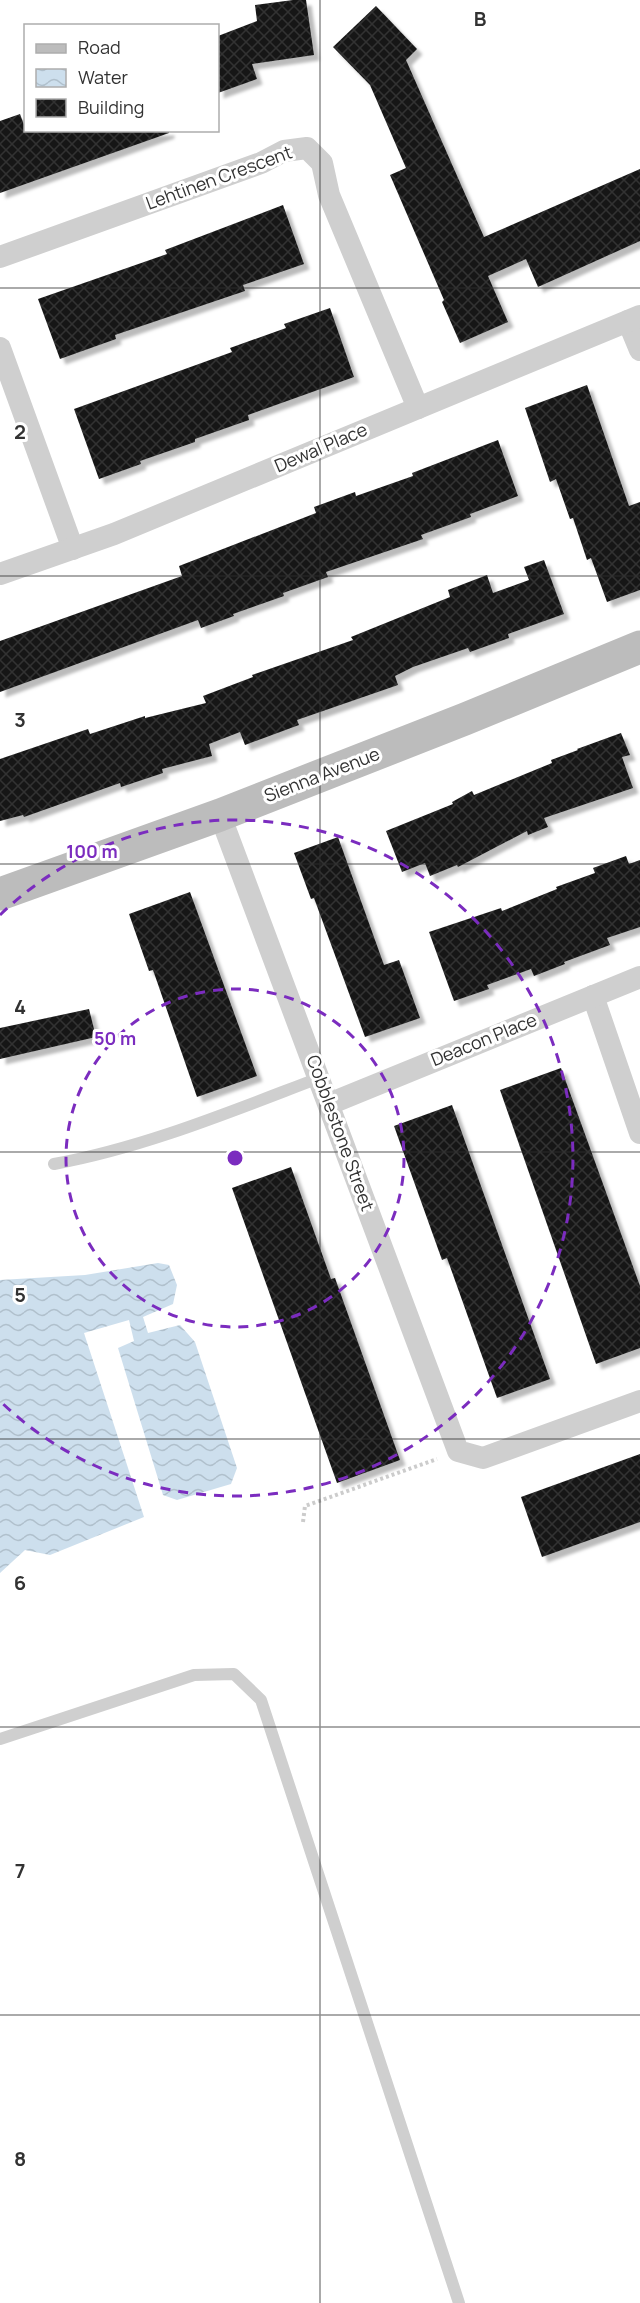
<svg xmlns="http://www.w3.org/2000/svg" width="640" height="2303" viewBox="0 0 640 2303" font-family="Manrope,sans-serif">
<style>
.water{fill:url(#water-waves)}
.building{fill:url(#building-cross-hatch);filter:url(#shadow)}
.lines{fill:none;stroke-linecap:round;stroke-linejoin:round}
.path{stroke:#ccc;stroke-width:4;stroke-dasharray:3 3;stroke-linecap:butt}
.lane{stroke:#cfcfcf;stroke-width:12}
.street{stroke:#cfcfcf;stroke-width:22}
.secondary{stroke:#bcbcbc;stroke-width:33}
.grid{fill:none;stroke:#323232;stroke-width:1.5;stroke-opacity:0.55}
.ring{fill:none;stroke:#7b2cbf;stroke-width:3;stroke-dasharray:10 8}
.labels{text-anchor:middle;stroke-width:6;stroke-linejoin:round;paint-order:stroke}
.street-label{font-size:18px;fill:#323232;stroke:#fff}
.grid-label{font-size:20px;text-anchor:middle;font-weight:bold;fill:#323232;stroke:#fff;stroke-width:6;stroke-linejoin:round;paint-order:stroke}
.centre{fill:#7b2cbf;stroke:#fff;stroke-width:3}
.ring-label{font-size:18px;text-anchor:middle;font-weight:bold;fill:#7b2cbf;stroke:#fff;stroke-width:6;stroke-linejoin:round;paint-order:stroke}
</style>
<defs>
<pattern id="water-waves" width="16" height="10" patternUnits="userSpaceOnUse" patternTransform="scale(1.5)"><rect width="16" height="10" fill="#cddfed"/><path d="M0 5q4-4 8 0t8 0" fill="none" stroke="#b0c0cc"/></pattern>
<pattern id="building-cross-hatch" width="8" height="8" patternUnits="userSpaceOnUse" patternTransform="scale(1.5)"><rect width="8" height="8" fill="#191919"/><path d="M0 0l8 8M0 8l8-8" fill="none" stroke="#323232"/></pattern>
<filter id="shadow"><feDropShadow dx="5.5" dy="5.5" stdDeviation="1.5" flood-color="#0004"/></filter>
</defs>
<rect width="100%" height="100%" fill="#fff"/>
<polygon class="water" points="158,1263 169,1265 177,1285 173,1304 143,1317 148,1333 180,1325 195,1342 237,1468 231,1484 177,1500 163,1495 118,1348 134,1341 129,1320 84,1333 144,1517 50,1555 25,1550 0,1573 0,1280 85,1275"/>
<g class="building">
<polygon points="293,0 306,0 314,55 252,64 257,79 218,93 218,36 257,21 255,5"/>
<polygon points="376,6 417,49 406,60 484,237 640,169 640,241 538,287 526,259 488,276 508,322 460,343 442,302 444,300 390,175 406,168 370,85 333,47"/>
<polygon points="20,114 26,130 169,130 169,133 0,193 0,121"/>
<polygon points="283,205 304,264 243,285 245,291 115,335 116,339 60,359 38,299 167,254 165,250"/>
<polygon points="330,308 354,377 248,415 249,420 195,439 195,442 140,461 141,464 99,479 74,409 232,352 230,348 286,328 284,324"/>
<polygon points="587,385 629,506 640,502 640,590 607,602 591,558 587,560 573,518 570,519 556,479 550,482 525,408"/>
<polygon points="498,440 518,496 470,514 471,517 421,535 423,539 326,572 328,577 283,593 284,596 233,614 234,616 201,628 198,620 0,692 0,641 182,576 179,566 316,513 314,507 355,492 356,496 413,476 412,473"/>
<polygon points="544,560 564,614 508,634 509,638 470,652 468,648 413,667 395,676 398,685 297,720 299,725 245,745 240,732 209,744 212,756 162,769 163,773 121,787 120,783 24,817 23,815 0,821 0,759 88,729 90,734 145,716 145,718 206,703 203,696 253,677 252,675 353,640 351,637 450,597 448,590 487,575 493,593 529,580 524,567"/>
<polygon points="621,733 630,755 622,757 633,788 544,818 548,827 528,835 527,831 458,867 457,865 430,876 425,863 402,872 386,831 453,804 452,802 472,791 474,795 552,763 551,760 578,750 577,749"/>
<polygon points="338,837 384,965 399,960 420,1018 365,1037 314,898 311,899 294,853"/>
<polygon points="626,856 629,864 640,860 640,927 607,938 610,945 564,962 565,964 534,976 531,969 487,985 489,989 454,1001 429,932 501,908 502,911 557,889 556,887 595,873 593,868"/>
<polygon points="190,892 257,1076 197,1097 153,970 149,971 129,914"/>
<polygon points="89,1009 96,1037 0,1059 0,1028"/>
<polygon points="561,1068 640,1286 640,1348 596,1364 500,1090"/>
<polygon points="452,1105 550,1379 497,1398 447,1258 442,1260 394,1126"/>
<polygon points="291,1167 331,1279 335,1278 400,1460 337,1483 232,1188"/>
<polygon points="640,1454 640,1522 542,1557 521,1497"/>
</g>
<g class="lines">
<polyline class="path" points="303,1522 305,1506 437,1459"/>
<g class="lane">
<path d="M54,1164C146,1147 232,1111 319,1078"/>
<polyline points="0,1739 194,1675 234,1674 261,1700 459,2303"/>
</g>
<g class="street">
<polyline points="0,257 261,163 284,151 307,148 322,163 329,195 418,408"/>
<polyline points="628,321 640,350"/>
<polyline points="0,348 73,549"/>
<polyline points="0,574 114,534 640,316"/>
<polyline points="220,815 458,1451 483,1458 640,1401"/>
<polyline points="593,996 640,1133"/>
<polyline points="329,1104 640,977"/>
</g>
<polyline class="secondary" points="0,894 220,815 465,719 640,647"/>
</g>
<path class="grid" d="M320,0V2303M0,288H640M0,576H640M0,864H640M0,1152H640M0,1439H640M0,1727H640M0,2015H640"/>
<g class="ring">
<circle cx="235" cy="1158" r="169"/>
<path d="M0 915A338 338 0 1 1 0 1401"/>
</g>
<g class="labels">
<g class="street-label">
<text transform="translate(219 178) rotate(-20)" y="6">Lehtinen Crescent</text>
<text transform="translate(321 448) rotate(-23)" y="6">Dewal Place</text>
<text transform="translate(322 775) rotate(-21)" y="6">Sienna Avenue</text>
<text transform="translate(484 1040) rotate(-22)" y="6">Deacon Place</text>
<text transform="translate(340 1133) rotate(70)" y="6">Cobblestone Street</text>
</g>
</g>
<g class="grid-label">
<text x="480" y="26">B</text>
<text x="20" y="439">2</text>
<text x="20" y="727">3</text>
<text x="20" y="1014">4</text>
<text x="20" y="1302">5</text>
<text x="20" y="1590">6</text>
<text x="20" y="1878">7</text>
<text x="20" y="2166">8</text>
</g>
<circle cx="235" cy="1158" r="9" class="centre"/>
<g class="ring-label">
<text x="92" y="858">100 m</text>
<text x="115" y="1045">50 m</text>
</g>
<rect x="24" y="24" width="195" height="108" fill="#ffffff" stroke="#adadad" stroke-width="1.5"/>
<rect x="36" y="44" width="30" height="9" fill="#bcbcbc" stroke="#adadad" stroke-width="1.5"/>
<text x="78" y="54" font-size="18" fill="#323232">Road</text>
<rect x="36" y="69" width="30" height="18" fill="url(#water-waves)" stroke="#adadad" stroke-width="1.5"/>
<text x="78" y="84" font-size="18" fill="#323232">Water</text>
<rect x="36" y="99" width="30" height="18" fill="url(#building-cross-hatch)" stroke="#adadad" stroke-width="1.5"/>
<text x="78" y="114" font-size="18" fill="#323232">Building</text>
</svg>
